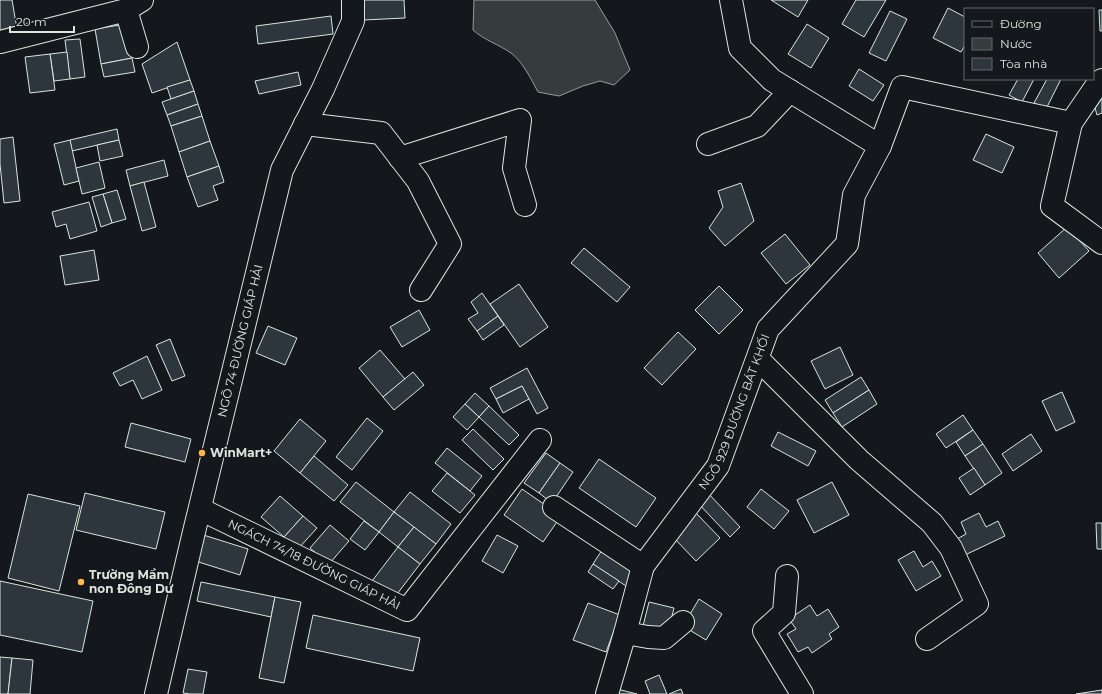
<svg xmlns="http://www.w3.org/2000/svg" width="1102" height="694" viewBox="0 0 1102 694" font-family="Montserrat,sans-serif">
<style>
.water{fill:#363b3e;stroke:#939e99}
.building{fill:#2c363c;stroke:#d8e6dc}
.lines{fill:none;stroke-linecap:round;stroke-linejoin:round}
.minor-casing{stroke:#d8e6dc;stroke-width:24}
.minor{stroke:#14181c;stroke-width:22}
.poi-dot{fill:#ffb74d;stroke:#14181c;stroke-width:1.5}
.labels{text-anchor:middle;stroke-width:3;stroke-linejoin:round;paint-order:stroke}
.street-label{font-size:12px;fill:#d8e6dc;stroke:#14181c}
.poi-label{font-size:12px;font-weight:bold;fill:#d8e6dc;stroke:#14181c;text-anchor:start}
</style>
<rect width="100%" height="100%" fill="#14181c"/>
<path class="water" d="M474,0H595L615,33L630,70L614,85L600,81L583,86L559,96L538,92C531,79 523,62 511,53C498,44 484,40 473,30Z"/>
<g class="building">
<polygon points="0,0 12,0 17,29 0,32"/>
<polygon points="362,0 404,0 405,18 363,20"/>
<polygon points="771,0 808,0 798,17"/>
<polygon points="856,0 886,0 864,37 842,24"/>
<polygon points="948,8 965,17 965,45 961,52 933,38"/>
<polygon points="1099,10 1102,10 1102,31 1100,31"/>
<polygon points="890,11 907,19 886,61 869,53"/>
<polygon points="331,16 333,34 258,44 256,26"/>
<polygon points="126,24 132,58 101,64 95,29"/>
<polygon points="807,24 829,38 811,68 788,54"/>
<polygon points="80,39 85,77 70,79 65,40"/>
<polygon points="177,42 190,80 152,93 142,64"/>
<polygon points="67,52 70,79 54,81 50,54"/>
<polygon points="50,54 55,90 30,93 25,57"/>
<polygon points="132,58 135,72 104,77 101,64"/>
<polygon points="859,69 884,85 873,101 849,86"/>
<polygon points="298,72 301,85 259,94 255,81"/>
<polygon points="1018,79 1034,79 1022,102 1009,95"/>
<polygon points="1047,79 1061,79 1046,109 1034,103"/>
<polygon points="190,80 194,91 171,99 167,87"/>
<polygon points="194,91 198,104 167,115 162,102"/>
<polygon points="1102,94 1102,113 1097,115 1092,97"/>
<polygon points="198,104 202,116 171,126 167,115"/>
<polygon points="202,116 210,141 179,152 171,126"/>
<polygon points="117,129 119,140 72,151 70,140"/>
<polygon points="986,134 1014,147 1002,173 973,160"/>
<polygon points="13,137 20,201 4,203 0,164 0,139"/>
<polygon points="70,140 79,181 64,185 54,144"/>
<polygon points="119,140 123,156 100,161 97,145"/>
<polygon points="210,141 219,166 187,177 179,152"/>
<polygon points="164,160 168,176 130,186 126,170"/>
<polygon points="99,162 105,188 82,194 76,168"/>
<polygon points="219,166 224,182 213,186 218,200 198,207 187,177"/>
<polygon points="144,182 156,227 142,231 130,186"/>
<polygon points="741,183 754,221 725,246 709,228 723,207 718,191"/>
<polygon points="117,190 126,219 112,223 103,194"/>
<polygon points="103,194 112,223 101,227 92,197"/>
<polygon points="89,202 97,231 70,239 66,224 56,227 52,212"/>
<polygon points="1067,227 1089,251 1059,278 1038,253"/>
<polygon points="785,234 810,265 786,284 761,253"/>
<polygon points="584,248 630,287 617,302 571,263"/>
<polygon points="94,250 99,280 65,285 60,256"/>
<polygon points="519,284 548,327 520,347 490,304"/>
<polygon points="719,286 743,310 719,334 695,310"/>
<polygon points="482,293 498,316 477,331 468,319 478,313 471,302"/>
<polygon points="419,310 430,330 402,347 390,327"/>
<polygon points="498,316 504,325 483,340 477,331"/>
<polygon points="268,326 297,338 285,365 256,353"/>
<polygon points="678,332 696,349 662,385 644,368"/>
<polygon points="170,339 185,376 172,381 156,345"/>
<polygon points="840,347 853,375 825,389 811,361"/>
<polygon points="380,350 405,379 383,397 359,368"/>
<polygon points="147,356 162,390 142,399 133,380 120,386 113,373"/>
<polygon points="527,368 548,408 537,414 522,386 496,399 490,388"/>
<polygon points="413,372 424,385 394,410 383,397"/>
<polygon points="861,377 869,390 833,413 825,400"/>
<polygon points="522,386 529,399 503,413 496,399"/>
<polygon points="869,390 877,404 842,427 833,413"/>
<polygon points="1062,392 1075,422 1056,431 1042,401"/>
<polygon points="475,393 489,406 479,417 465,404"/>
<polygon points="465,404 479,417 467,430 453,417"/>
<polygon points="489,406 519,435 509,445 479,417"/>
<polygon points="963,415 973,430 946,448 936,434"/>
<polygon points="367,418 383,431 352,470 336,457"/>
<polygon points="300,419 326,441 300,473 274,451"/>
<polygon points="131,423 191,439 185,462 125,447"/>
<polygon points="473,429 504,459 493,470 462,440"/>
<polygon points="973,430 983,444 965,456 956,442"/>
<polygon points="778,432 816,451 808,466 771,446"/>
<polygon points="1031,434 1042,451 1013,471 1002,454"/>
<polygon points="983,444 1002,473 985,485 965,456"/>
<polygon points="447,448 482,476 470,491 435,463"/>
<polygon points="546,453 560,463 539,493 524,483"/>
<polygon points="314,456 348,485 334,501 300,473"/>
<polygon points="599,459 656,498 636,527 579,488"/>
<polygon points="560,463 573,472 552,503 539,493"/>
<polygon points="974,468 985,485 970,495 959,478"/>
<polygon points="447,473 475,495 460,513 432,491"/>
<polygon points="356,482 394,512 379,532 340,502"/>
<polygon points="832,482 849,515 814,533 797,500"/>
<polygon points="522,489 561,516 543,542 504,515"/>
<polygon points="761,489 789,511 774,529 747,507"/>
<polygon points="410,492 451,524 436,544 394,512"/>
<polygon points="707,492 740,527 730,537 697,502"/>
<polygon points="85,493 165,512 156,549 76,530"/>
<polygon points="28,494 80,506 59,591 8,578"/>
<polygon points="280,496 303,516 284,537 261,517"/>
<polygon points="394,512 414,527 398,547 379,532"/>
<polygon points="696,513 720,538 696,561 672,536"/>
<polygon points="979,513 986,527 998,521 1005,536 965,555 957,539 966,534 961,522"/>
<polygon points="303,516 317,528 298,549 284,537"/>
<polygon points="364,521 379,532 365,550 350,539"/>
<polygon points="1096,523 1102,523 1102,549 1097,549"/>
<polygon points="330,525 349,541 329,564 310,548"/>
<polygon points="414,527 436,544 420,564 398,547"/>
<polygon points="197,533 248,549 240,575 189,559"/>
<polygon points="497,535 518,546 503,573 482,561"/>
<polygon points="398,547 420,564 391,602 369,585"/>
<polygon points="602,550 636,571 626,586 593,564"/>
<polygon points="914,551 923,567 932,561 941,576 916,591 898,560"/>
<polygon points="593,564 619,581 613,589 588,572"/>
<polygon points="0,581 93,601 82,652 0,635"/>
<polygon points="201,582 275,597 271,617 197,601"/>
<polygon points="275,597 301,602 284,683 259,678"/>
<polygon points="699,599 722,614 706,640 683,626"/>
<polygon points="649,602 674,608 668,632 643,626"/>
<polygon points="588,603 620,615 606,652 573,640"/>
<polygon points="810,605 817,616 828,609 839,627 829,634 832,639 812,653 808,647 798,652 787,634 796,629 789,619"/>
<polygon points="313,615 420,638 413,671 306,648"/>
<polygon points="0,657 12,658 8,694 0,694"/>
<polygon points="12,658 33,660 30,694 8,694"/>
<polygon points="188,669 207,672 203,694 190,694 183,693"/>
<polygon points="659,675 667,694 650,694 645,681"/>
<polygon points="613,688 637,694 612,694"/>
<polygon points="681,689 683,694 669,694"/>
<polygon points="1102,690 1102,694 1076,694"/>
</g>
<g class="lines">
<defs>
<g id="minor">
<polyline points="126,10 137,47"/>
<polyline points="0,42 126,10 142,0"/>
<polyline points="1102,80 1099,82 1071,123 1052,206 1102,243"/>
<polyline points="305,124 381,133 418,181 450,244 421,290"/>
<polyline points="708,144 757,126 790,91"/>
<polyline points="880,146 902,87 1071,123"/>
<polyline points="400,158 520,120 514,168 525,205"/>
<polyline points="758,359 859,460 932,523 951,548 977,604 927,639"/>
<polyline points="554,507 643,566"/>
<path id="s1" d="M200,509L407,610L540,440"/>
<polyline points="787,576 784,613 764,631 802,694"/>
<polyline points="625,633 648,637 664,638 683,622"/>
<path id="s2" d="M156,694L193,536L282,170L323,89L353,21V0"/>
<path id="s3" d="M607,694L625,633L643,566L718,466L768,329L847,244L854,195L880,146L772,80L740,48L731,0"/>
</g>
</defs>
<use href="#minor" class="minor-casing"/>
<use href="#minor" class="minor"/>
</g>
<g class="poi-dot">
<circle cx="202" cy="453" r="4"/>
<circle cx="81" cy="582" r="4"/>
</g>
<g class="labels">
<g class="street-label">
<text dy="4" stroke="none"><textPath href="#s2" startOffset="363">NGÕ 74 ĐƯỜNG GIÁP HẢI</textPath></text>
<text dy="4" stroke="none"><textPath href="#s3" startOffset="314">NGÕ 929 ĐƯỜNG BÁT KHỐI</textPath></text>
<text dy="4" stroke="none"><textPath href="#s1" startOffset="127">NGÁCH 74/18 ĐƯỜNG GIÁP HẢI</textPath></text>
</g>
<g class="poi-label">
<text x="210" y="457">WinMart+</text>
<text x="89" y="579">Trường Mầm<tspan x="89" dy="14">non Đông Dư</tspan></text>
</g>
</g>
<rect x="964" y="8" width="130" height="72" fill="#14181c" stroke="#626a69"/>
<rect x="972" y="21" width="20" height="6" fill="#14181c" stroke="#626a69"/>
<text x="1000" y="28" font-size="12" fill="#d8e6dc">Đường</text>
<rect x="972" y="38" width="20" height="12" fill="#363b3e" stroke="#626a69"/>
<text x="1000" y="48" font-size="12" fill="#d8e6dc">Nước</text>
<rect x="972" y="58" width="20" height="12" fill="#2c363c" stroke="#626a69"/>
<text x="1000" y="68" font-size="12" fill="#d8e6dc">Tòa nhà</text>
<path d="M10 26v6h64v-6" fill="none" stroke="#d8e6dc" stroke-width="2"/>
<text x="16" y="26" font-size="12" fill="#d8e6dc" stroke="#14181c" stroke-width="3" paint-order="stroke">20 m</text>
</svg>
